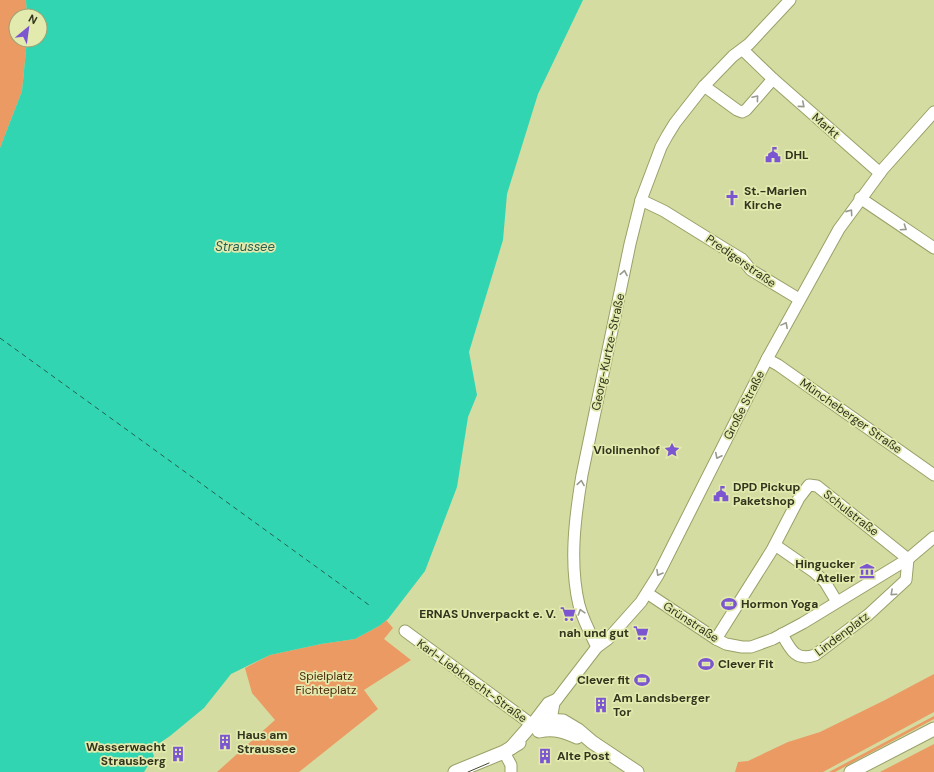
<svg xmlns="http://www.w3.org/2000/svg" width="934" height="772" viewBox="0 0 934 772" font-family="'DM Sans',sans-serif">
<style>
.green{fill:#eb9a64}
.water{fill:#32d5b1}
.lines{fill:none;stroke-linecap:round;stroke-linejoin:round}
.ferry{stroke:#246151;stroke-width:1;stroke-dasharray:5 4;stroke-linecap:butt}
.minor-casing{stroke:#9aa067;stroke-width:13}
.tertiary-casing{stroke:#9aa067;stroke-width:15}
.minor{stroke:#fff;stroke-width:11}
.tertiary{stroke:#fff;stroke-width:13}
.tram{stroke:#45472c;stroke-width:1}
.oneway{stroke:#989a8e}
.labels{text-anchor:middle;stroke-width:3.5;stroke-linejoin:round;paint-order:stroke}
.street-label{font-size:12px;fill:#32341d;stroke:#e3eaae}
.poi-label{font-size:12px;font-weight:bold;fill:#32341d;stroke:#e3eaae;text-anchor:start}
.park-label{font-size:12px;fill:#4d280c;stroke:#e3eaae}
.water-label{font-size:13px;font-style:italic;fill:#246151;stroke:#e3eaae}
</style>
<rect width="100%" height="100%" fill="#d5dca1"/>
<g class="green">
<polygon points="0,0 26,0 27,16 16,16 16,40 27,40 22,91 0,148"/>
<polygon points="386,620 393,628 384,639 411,660 364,690 378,709 299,772 217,772 275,720 252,693 245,668 270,655 321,644 355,639 379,626"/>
<polygon points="934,674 934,712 823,772 735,772 738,762 748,761 788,742 820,732 885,700"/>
<polygon points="934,716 934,719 835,772 829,772"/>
<polygon points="934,744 934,772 880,772"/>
</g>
<polygon class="water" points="26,0 583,0 538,94 507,194 503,240 469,352 477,395 468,417 457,487 425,571 388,619 379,626 355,639 321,644 270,655 231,674 204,708 170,736 151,749 154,756 144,772 0,772 0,148 22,91 27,40 40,40 40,16 27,16"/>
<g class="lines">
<polyline class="ferry" points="0,338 369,605"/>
<defs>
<g id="minor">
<polyline points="743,50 773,79 880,173"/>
<polyline points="704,86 737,110 742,112 746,110 773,79"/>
<polyline points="860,198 934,248"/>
<polyline points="641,200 664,211 722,247 742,259 751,270 799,299"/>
<polyline points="767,359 778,365 934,475"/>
<polyline points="775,545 814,572 825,582 837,602"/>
<polyline points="647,593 716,639 726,644 742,647 751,647 773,639 803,623 908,559 934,537"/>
<polyline points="405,631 538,729"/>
<path d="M716,639L772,550L799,498L809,485L817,486L908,559L906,580L868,615L815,655C796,662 790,649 782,634"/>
<path d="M597,647C590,633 583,620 579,605C569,563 575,517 582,475L630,244L641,200L661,147L667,136L675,123L704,86L733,56L749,44L790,0"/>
<polyline points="551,720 554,703 597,647 608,639 641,602 658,575 767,359 839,229 883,169 934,112"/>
<polyline points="532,724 548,703 557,699"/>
<polyline points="504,752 511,765 511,772"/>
</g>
<g id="tertiary">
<path d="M539,731C555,728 563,731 577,737"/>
<polyline points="511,748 532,724 543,720 563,721 578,730 592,742 637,772"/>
<polyline points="455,772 504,752 519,743"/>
<polyline points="851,772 934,729"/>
</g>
</defs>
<use href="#minor" class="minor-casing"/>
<use href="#tertiary" class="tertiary-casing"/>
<use href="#minor" class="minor"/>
<use href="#tertiary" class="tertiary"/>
<polyline class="tram" points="468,772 489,763"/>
</g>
<defs><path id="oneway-chevron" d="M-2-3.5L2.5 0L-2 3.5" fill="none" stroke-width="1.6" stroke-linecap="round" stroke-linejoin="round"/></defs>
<g class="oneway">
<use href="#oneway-chevron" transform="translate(756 98) rotate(-50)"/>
<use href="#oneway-chevron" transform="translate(802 105) rotate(41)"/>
<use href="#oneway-chevron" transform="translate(850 212) rotate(-55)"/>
<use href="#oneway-chevron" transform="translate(904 228) rotate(34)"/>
<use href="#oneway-chevron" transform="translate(624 273) rotate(-79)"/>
<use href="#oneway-chevron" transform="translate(785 325) rotate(-62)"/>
<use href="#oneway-chevron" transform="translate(718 456) rotate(117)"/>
<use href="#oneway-chevron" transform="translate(581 483) rotate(-81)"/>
<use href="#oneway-chevron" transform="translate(659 573) rotate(120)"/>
<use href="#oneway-chevron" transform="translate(893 593) rotate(138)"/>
<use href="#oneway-chevron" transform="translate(581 612) rotate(-107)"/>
</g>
<defs>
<symbol id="civic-bare" viewBox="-9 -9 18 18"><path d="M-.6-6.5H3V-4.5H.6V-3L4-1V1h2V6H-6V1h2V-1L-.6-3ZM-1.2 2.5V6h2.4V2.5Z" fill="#7b56d0" stroke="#e3eaae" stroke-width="2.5" paint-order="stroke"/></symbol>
<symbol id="church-bare" viewBox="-9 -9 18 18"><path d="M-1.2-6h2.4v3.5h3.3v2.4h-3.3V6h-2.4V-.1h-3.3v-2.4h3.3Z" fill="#7b56d0" stroke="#e3eaae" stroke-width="2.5" paint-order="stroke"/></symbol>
<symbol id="sight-bare" viewBox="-9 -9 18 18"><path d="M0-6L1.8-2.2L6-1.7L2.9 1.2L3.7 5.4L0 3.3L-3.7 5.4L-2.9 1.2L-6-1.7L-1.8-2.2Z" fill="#7b56d0" stroke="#e3eaae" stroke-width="2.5" paint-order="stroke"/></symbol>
<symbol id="museum-bare" viewBox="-9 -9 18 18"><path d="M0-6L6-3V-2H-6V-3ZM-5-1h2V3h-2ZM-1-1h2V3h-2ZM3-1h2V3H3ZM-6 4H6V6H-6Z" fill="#7b56d0" stroke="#e3eaae" stroke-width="2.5" paint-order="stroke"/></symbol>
<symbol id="stadium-bare" viewBox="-9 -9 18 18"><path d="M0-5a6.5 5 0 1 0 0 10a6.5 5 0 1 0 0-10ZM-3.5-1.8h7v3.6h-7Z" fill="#7b56d0" stroke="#e3eaae" stroke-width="2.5" paint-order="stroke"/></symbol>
<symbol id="supermarket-bare" viewBox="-9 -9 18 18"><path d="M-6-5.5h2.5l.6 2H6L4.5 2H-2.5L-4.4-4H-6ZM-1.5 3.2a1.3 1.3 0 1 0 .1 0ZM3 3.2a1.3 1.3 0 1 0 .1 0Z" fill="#7b56d0" stroke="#e3eaae" stroke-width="2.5" paint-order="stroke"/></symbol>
<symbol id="building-bare" viewBox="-9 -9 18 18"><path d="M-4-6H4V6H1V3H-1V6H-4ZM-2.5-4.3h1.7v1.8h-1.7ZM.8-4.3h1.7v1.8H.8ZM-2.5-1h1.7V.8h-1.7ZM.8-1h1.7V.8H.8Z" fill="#7b56d0" stroke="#e3eaae" stroke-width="2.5" paint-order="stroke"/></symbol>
</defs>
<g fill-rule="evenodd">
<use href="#civic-bare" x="762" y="144" width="22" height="22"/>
<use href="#church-bare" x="721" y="187" width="22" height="22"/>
<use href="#sight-bare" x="661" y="439" width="22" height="22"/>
<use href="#civic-bare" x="710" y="483" width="22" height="22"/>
<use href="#museum-bare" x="856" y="560" width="22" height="22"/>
<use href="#stadium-bare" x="718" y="593" width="22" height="22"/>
<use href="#supermarket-bare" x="557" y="603" width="22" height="22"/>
<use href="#supermarket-bare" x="630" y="622" width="22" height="22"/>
<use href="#stadium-bare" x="695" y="653" width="22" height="22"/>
<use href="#stadium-bare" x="631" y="669" width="22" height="22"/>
<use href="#building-bare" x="590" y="694" width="22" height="22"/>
<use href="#building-bare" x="214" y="731" width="22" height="22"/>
<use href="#building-bare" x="167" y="743" width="22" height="22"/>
<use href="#building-bare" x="534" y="745" width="22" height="22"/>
</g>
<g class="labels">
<g class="street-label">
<text transform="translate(826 126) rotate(41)" y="4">Markt</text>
<text transform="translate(741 261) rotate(35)" y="4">Predigerstraße</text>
<text transform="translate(608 352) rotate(-78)" y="4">Georg-Kurtze-Straße</text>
<text transform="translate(744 405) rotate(-63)" y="4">Große Straße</text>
<text transform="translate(851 416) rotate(35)" y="4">Müncheberger Straße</text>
<text transform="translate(851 513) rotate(38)" y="4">Schulstraße</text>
<text transform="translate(691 622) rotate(33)" y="4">Grünstraße</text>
<text transform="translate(842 634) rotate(-37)" y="4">Lindenplatz</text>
<text transform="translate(472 681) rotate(36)" y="4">Karl-Liebknecht-Straße</text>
</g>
<g class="poi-label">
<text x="785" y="159">DHL</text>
<text x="744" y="195">St.-Marien<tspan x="744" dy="14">Kirche</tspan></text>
<text x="660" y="454" text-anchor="end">Violinenhof</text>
<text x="733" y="491">DPD Pickup<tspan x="733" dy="14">Paketshop</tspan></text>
<text x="855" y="568" text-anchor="end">Hingucker<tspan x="855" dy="14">Atelier</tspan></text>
<text x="741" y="608">Hormon Yoga</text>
<text x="556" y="618" text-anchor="end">ERNAS Unverpackt e. V.</text>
<text x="629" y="637" text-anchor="end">nah und gut</text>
<text x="718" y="668">Clever Fit</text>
<text x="630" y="684" text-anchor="end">Clever fit</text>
<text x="613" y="702">Am Landsberger<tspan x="613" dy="14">Tor</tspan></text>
<text x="237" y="739">Haus am<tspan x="237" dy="14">Straussee</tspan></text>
<text x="166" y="751" text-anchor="end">Wasserwacht<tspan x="166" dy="14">Strausberg</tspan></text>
<text x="557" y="760">Alte Post</text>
</g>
<g class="park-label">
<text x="326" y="680">Spielplatz<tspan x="326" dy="14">Fichteplatz</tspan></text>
</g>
<g class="water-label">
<text x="245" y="251">Straussee</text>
</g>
</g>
<g transform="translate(28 28) rotate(29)"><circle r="19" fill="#e3eaae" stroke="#9ca174"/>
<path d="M0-3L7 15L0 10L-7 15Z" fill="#7b56d0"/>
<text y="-6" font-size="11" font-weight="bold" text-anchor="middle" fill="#32341d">N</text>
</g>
</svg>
